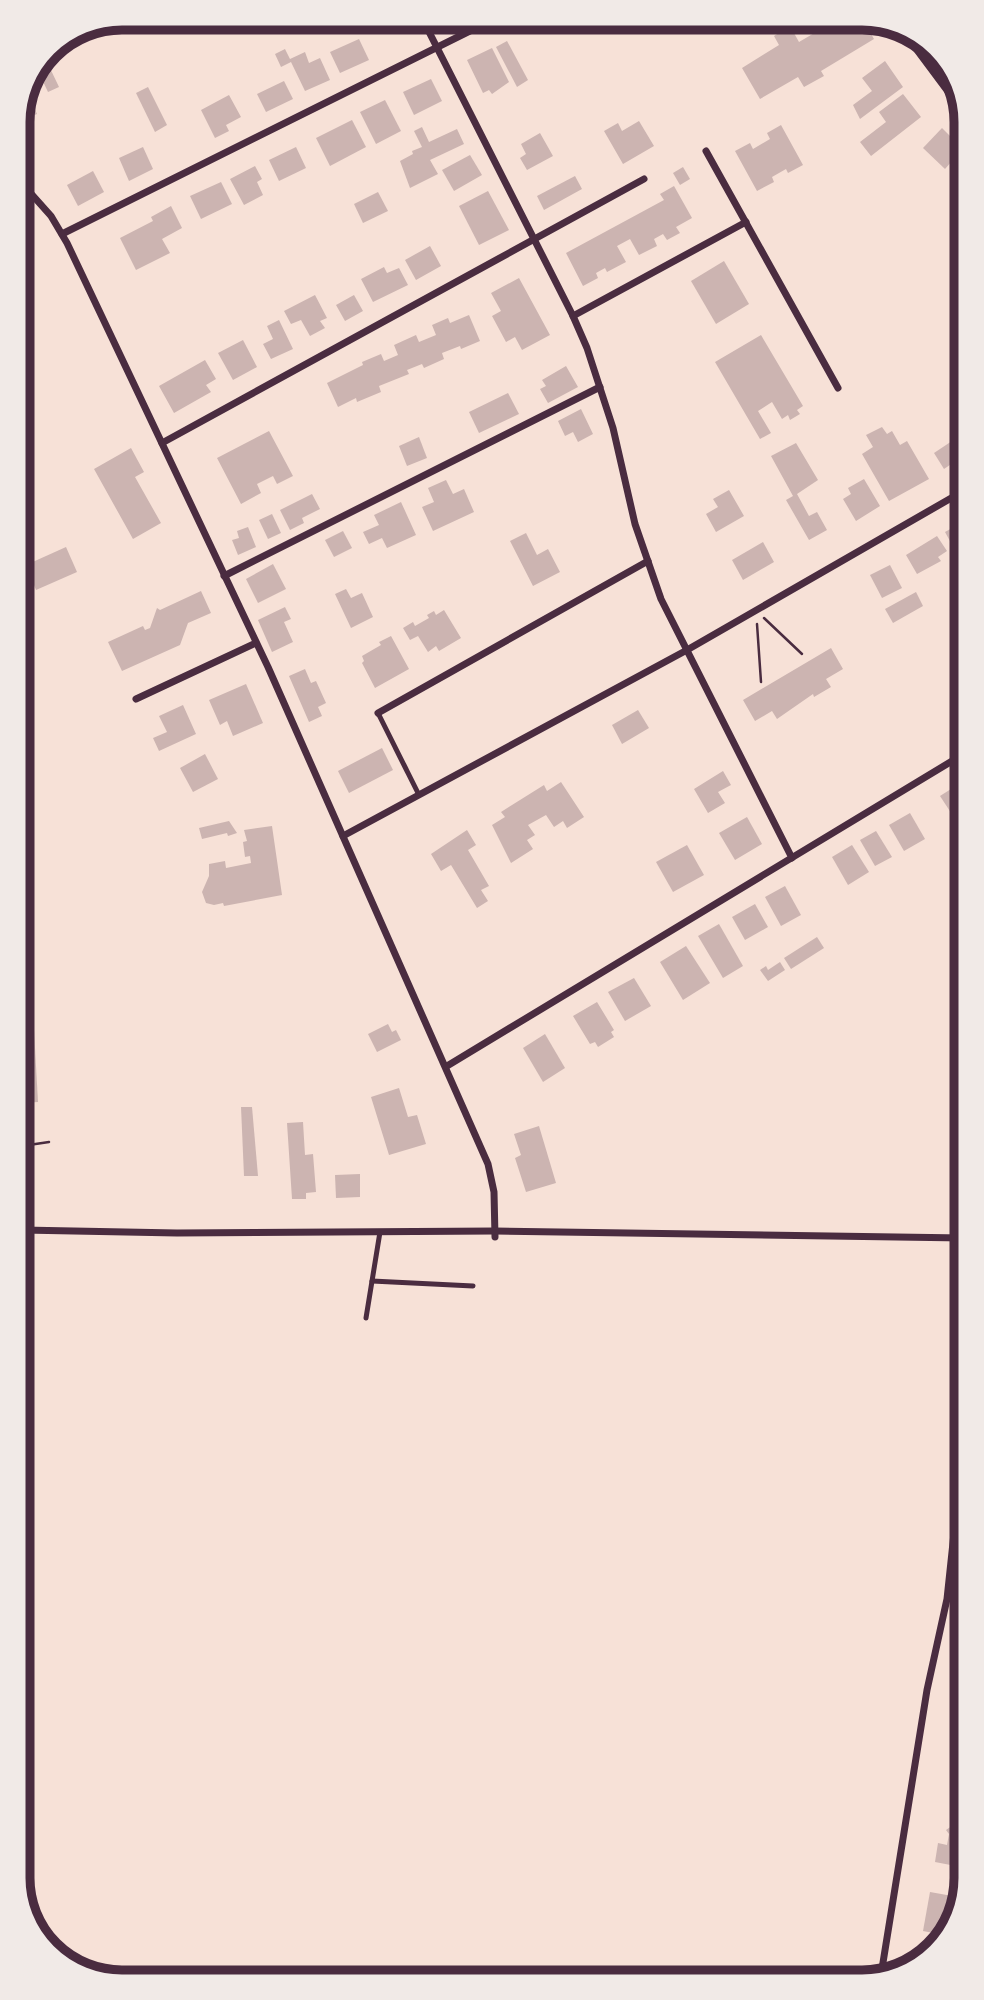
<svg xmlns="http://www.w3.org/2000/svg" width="984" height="2000" viewBox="0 0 984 2000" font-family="Signika,sans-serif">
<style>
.building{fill:#ccb4b1}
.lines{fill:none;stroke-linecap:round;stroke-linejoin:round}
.path{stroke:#4a2c40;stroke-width:2.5}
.service{stroke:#4a2c40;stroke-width:5}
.minor{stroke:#4a2c40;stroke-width:7}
.primary{stroke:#4a2c40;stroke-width:18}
.rim{fill:none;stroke:#4a2c40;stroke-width:9}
</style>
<rect width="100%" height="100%" fill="#f7e1d7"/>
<g class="building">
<polygon points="585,18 613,18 591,29"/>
<polygon points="840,18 862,18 874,39 821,71 824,76 804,87 798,77 760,99 742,68 779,45 774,36 790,26 799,42"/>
<polygon points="359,39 369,60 340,73 330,52"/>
<polygon points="507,41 528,80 517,87 496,47"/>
<polygon points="54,46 59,58 48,64 59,87 48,92 38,71 48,48"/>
<polygon points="492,48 509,82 492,94 489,90 483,93 467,60"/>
<polygon points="285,49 290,59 305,52 309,63 320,58 330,80 305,91 291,62 281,67 275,54"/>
<polygon points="885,61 903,87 860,119 853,105 872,91 862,78"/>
<polygon points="431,79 442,101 414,115 403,92"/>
<polygon points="284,81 293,99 266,112 257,94"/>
<polygon points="148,87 167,125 155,132 136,93"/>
<polygon points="28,93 37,114 18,122 18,116"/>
<polygon points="903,94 921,117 871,156 860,142 886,122 879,112"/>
<polygon points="229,95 241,117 226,125 229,131 215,138 201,110"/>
<polygon points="385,100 401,131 376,144 360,112"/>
<polygon points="352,120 366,147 330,166 316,138"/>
<polygon points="639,121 654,146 623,164 604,131 618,123 622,131"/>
<polygon points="781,125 803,165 788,173 786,169 772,177 774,182 757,191 735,151 750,143 753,149 770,139 767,133"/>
<polygon points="422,127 429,142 457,129 464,144 430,160 438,174 410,188 400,161 413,154 412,151 422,147 414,131"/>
<polygon points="942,128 959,145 959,153 945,169 923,148"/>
<polygon points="540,133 553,156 527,170 520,158 526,154 521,144"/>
<polygon points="143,147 153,169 129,181 119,158"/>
<polygon points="296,147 306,168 279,181 269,160"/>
<polygon points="470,155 482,175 454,191 442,170"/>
<polygon points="255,166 262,179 257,182 263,195 244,205 230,179"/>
<polygon points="683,167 690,179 680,185 673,173"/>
<polygon points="93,171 104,192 78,206 67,185"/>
<polygon points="575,176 582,189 544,210 537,196"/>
<polygon points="221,182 232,204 201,219 190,196"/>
<polygon points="674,186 692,218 676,227 680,233 667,240 663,234 654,239 657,246 639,255 630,239 617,246 626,262 607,272 605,268 596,273 598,278 583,286 566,253 664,200 660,194"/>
<polygon points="488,191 509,230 479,245 459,206"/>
<polygon points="378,192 388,211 363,223 354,204"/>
<polygon points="171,206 182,228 162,239 170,253 136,270 120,238 153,221 151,217"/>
<polygon points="430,246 441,266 416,280 405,260"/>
<polygon points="724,261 749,304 716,324 691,281"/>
<polygon points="384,267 387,273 399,268 408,285 373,302 361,279"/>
<polygon points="519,278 550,335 522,350 515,337 506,342 492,316 501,311 491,293"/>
<polygon points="315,295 327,318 320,321 325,328 310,336 301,320 291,324 284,311"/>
<polygon points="354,295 363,311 345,321 336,305"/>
<polygon points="469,315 480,341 461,349 460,346 442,353 444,359 424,368 422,364 407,370 409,374 379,386 381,392 357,402 356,398 338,407 327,383 363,365 362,362 381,354 384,361 398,355 394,345 416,335 419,342 436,335 432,325 448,318 450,323"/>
<polygon points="279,320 293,349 271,359 263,344 273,339 267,326"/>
<polygon points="761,335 803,406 797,410 800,414 790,420 788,415 782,419 772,402 758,411 771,433 760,439 715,362"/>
<polygon points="243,340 257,367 233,380 218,353"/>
<polygon points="205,360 216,379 206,385 211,392 174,413 159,386"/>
<polygon points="566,366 578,387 548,403 540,389 546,386 542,380"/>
<polygon points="508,393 519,414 479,433 469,412"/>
<polygon points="581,409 593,434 578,442 573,432 565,436 558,421"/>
<polygon points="882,427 887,434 892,431 900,445 907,441 929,479 889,501 862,454 873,447 866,435"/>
<polygon points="269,431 293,476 277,484 273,476 257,484 261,493 241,504 217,458"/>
<polygon points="419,437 427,458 407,466 399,446"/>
<polygon points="952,441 960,454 960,458 944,469 934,453"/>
<polygon points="796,443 818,480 797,494 809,516 817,512 827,530 809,540 786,500 793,496 771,456"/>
<polygon points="131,448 144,472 135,477 161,523 133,539 94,469"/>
<polygon points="864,479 880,506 856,521 843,499 851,494 848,488"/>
<polygon points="446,480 453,494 464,489 474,512 433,531 422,507 434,502 428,488"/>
<polygon points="729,490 744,516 716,532 706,514 718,507 713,499"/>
<polygon points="312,494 320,509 302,518 304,523 290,530 280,510"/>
<polygon points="401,502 416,535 387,548 382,538 369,544 363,532 379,525 374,515"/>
<polygon points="272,514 281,533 268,539 259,520"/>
<polygon points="961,523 961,561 945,532"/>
<polygon points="248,527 256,547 238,555 232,540 239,538 237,531"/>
<polygon points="343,531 352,548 334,557 325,540"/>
<polygon points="526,533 537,555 548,549 560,572 533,586 510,541"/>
<polygon points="937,536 947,551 938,557 941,561 917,574 906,555"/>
<polygon points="763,542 774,562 743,580 732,560"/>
<polygon points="66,547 77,572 36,590 26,565"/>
<polygon points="273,564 286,589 258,603 246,579"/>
<polygon points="890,565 902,588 882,598 870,575"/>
<polygon points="346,589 351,598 362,593 373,617 351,628 335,594"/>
<polygon points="201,591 211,613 188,623 180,645 122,671 108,642 143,626 145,630 150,628 157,608 160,610"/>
<polygon points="916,592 923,606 893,623 885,609"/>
<polygon points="285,607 291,619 284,622 293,642 272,652 258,620"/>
<polygon points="444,610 461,638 439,651 436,646 428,652 418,636 410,640 403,628 413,622 415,626 429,618 427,615 434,611 436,615"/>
<polygon points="391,636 409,669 375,688 362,663 364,661 362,656 381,645 379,642"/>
<polygon points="831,648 843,669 826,679 831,687 814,697 813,694 777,719 772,711 755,721 743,700"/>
<polygon points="305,669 311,683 316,681 326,703 318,707 322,716 309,722 289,676"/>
<polygon points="246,684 263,723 233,736 227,721 220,725 209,700"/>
<polygon points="183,705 196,734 159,751 153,738 167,732 159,716"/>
<polygon points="961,708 961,724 958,727 950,714"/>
<polygon points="638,710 649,728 622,744 612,725"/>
<polygon points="382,748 393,770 349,793 338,771"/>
<polygon points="205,754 218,779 193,792 180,768"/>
<polygon points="723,771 731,785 718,792 725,803 708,813 694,789"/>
<polygon points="561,782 584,817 567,828 563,821 554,827 546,815 528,825 535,835 527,840 533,849 511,863 492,825 505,817 501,812 544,785 547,791"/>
<polygon points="962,782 962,819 957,822 940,796"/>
<polygon points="910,813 925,839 904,851 889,825"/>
<polygon points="747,817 762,844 735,860 719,833"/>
<polygon points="229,821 237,833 228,836 227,833 202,839 199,828"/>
<polygon points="272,826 282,895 224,906 223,903 214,905 206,903 202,892 209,876 209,864 225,861 226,868 251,863 250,856 245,857 243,842 247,841 244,830"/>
<polygon points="467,830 476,845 468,850 489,886 481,890 488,901 477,908 451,865 441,871 431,854"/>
<polygon points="876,831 892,857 875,866 860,840"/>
<polygon points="687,845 704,875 673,892 656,862"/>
<polygon points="852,845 869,872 848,885 832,857"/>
<polygon points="785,886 801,915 781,926 765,897"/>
<polygon points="755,904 768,927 745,940 732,917"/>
<polygon points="719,924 743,966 723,978 698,936"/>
<polygon points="817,937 824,948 791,969 784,958"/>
<polygon points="686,946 710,983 683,1000 660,962"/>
<polygon points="780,962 785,970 768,981 760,970 766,966 768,970"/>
<polygon points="634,978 651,1006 625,1021 608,992"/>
<polygon points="597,1002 614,1030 611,1032 614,1037 598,1047 595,1042 590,1044 573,1016"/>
<polygon points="388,1024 392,1032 396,1030 401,1040 377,1052 368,1034"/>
<polygon points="34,1030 38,1102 22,1103 22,1031"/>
<polygon points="545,1034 565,1068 543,1082 523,1048"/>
<polygon points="399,1088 408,1117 417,1115 426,1144 389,1155 371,1097"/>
<polygon points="241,1107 252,1107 258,1176 244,1176"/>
<polygon points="303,1122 305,1155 313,1154 316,1192 306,1193 306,1199 292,1199 287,1123"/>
<polygon points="539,1126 556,1183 526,1192 515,1158 521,1155 514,1134"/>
<polygon points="360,1174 360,1197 336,1198 335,1175"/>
<polygon points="959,1821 966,1830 966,1868 935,1862 938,1843 947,1845 949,1834 946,1830"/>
<polygon points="930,1892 958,1897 949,1936 923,1931"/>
</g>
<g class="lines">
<g class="path">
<polyline points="764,618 802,654"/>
<polyline points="757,624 761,682"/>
<polyline points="22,1146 49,1142"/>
</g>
<g class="service">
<polyline points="378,713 419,795"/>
<polyline points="372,1281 473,1286"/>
<polyline points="366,1318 380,1232"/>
</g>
<g class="minor">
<polyline points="422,18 573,316 587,348 613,428 635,524 661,599 792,858"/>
<polyline points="706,151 838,388"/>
<polyline points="18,179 51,216 67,243 268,667 488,1164 494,1192 495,1237"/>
<polyline points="62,234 496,18"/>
<polyline points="573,316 746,222"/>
<polyline points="162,443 644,179"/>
<polyline points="224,576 600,387"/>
<polyline points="136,699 256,643"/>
<polyline points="378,713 648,561"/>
<polyline points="343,836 687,650 960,493"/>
<polyline points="447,1066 962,755"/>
<polyline points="22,1230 177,1233 495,1231 964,1238"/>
<polyline points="881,1975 927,1690 947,1599 965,1430"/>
</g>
<polyline class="primary" points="912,34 959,97"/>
</g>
<path d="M0 0H984V2000H0ZM122 30H862A92 92 0 0 1 954 122V1878A92 92 0 0 1 862 1970H122A92 92 0 0 1 30 1878V122A92 92 0 0 1 122 30Z" fill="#f1eae7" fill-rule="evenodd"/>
<path class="rim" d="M122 30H862A92 92 0 0 1 954 122V1878A92 92 0 0 1 862 1970H122A92 92 0 0 1 30 1878V122A92 92 0 0 1 122 30Z"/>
</svg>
